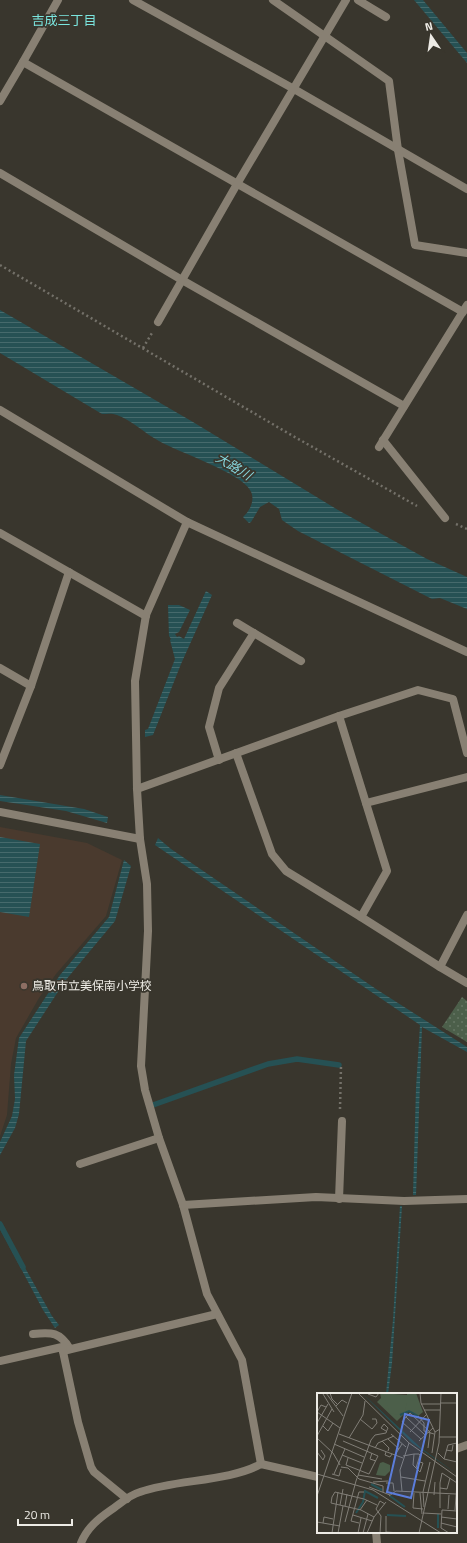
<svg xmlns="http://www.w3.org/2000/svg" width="467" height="1543" viewBox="0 0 467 1543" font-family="'Titillium Web','Noto Sans JP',sans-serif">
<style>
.education{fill:#4a3a2e}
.grass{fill:url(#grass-dots)}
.water{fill:url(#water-rules)}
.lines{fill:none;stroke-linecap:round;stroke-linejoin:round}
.stream{stroke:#265154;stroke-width:5.5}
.path{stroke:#747169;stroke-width:2.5;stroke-dasharray:2 3;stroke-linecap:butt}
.minor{stroke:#888073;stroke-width:8}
.education-dot{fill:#8d6e63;stroke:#39362d;stroke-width:1.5}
.labels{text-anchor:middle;stroke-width:3.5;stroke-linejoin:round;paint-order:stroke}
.poi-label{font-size:12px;fill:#edebe5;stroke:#39362d;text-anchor:start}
.neighbourhood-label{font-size:13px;fill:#7be6df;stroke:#39362d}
.water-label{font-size:13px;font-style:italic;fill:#85d4da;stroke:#39362d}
.inset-river{fill:none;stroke:#265154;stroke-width:2}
.inset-road{fill:none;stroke:#817e77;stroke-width:1}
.view{fill:#5b7ddc;fill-opacity:0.15;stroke:#5b7ddc;stroke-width:2}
.inset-edge{fill:none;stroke:#edebe5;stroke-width:2}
</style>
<defs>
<pattern id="grass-dots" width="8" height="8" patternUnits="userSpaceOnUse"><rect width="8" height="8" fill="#4c5f4a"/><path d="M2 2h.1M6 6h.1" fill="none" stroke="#667664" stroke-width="1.8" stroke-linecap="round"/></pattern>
<pattern id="water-rules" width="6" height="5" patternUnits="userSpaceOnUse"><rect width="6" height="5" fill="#265154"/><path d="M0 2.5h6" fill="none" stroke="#466a6c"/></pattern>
</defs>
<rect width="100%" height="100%" fill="#39362d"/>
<polygon class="education" points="0,827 87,843 122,860 106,916 56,974 39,998 16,1038 11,1064 7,1115 0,1136"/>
<polygon class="grass" points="462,997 467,1001 467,1042 442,1027"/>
<g class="water">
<polygon points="414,0 423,0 467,53 467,63"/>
<path d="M0,310L193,422L338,510L427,559L467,577V609L440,598L432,599L298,531L282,520L279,509L269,502L260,507L251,522L249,523L243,517C250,511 256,499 250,490C241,473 178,452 159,441C144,433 133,421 117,415C112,413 107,414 102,414L0,353Z"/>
<polygon points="206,591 212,595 181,664 153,735 145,737 145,730 148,729 175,659 170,640 171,639 169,636 168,605 179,605 190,610 179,632 175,634 177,637 179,636 184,639"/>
<polygon points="0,795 84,809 108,817 107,823 66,811 0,801"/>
<polygon points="0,837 40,844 29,917 0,912"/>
<polygon points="158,838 171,849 376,989 467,1047 467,1052 422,1027 416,1195 413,1195 416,1088 420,1025 155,845"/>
<polygon points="124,860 131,866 115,921 65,981 26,1041 19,1114 15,1128 0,1155 0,1142 12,1116 15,1099 14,1075 19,1038 60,975 109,917"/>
<polygon points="400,1206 402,1206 392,1363 388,1394 386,1394 393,1320"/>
<polygon points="0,1223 52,1316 59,1325 55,1328 43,1310 0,1229"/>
</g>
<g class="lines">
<g class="stream">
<polyline points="153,1105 268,1064 297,1059 339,1065"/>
<polyline points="0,1224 23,1267"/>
</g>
<g class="path">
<polyline points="0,265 293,436 417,506"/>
<polyline points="143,348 152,333"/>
<polyline points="456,524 467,529"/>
<polyline points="340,1109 341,1066"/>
</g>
<g class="minor">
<polyline points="58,0 23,62 463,312"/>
<polyline points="133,0 294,89 467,189"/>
<polyline points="273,0 389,81 398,150 415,245 467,253"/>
<polyline points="358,0 386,17"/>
<polyline points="0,101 23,62"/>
<polyline points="0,173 182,280 404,406"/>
<polyline points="158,322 237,184 346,0"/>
<polyline points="0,410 187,522 467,652"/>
<polyline points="383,440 445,518"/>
<polyline points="379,447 467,305"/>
<polyline points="187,522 146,615 135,681 137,789 140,839 147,884 148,931 141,1066 145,1090 159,1138 183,1205 207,1294 242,1360 261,1464"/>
<polyline points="0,533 146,616"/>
<polyline points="237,623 301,661"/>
<polyline points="0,668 31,686"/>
<polyline points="339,716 387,871 361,917 440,967 467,915"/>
<polyline points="236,753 272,854 286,871 361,917"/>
<polyline points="219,760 209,727 219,688 254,633"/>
<polyline points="0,765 31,686 69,572"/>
<polyline points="137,789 339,716 418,690 453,699 467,753"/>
<polyline points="366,803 467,777"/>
<polyline points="0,812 140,839"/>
<polyline points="440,967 467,983"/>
<polyline points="80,1164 159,1138"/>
<polyline points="339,1199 342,1121"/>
<polyline points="183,1205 316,1197 404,1201 467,1199"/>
<path d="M33,1334C52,1332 60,1332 70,1349"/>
<polyline points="63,1351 217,1314"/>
<polyline points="0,1361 62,1347 78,1422 91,1467 94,1472 127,1499"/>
<polyline points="456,1449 467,1445"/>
<polyline points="376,1532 377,1543"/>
<path d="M81,1543C87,1528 98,1519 111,1510C120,1504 129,1495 140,1492C177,1479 228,1482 261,1464L318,1477"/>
</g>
</g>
<circle class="education-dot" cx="24" cy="986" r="4"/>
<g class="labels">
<g class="poi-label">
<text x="32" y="990">鳥取市立美保南小学校</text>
</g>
<g class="neighbourhood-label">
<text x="64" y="25">吉成三丁目</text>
</g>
<g class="water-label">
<text transform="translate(234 466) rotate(31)" y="5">大路川</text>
</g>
</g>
<g transform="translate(317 1393)">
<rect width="140" height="140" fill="#39362d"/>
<path d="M63,0L90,2V0H99L106,19L101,23L90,18L80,28L60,9L64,5Z" fill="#4c5f4a"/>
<path d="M66,0L87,4L90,10L88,17L81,22L73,20ZM66,69L73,72V78L68,83L59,82L63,70Z" fill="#4c5f4a"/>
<path d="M45,0L104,55L140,81L95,50Z" fill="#265154"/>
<path class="inset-river" d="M83,22L92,18L101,23M54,91L65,97M73,103L88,114M39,120L46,109L48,98L61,105M70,122L89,123M121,135V121"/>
<path class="inset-road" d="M9,0L26,23M13,0L15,6L21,12M41,0L92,50L140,84M103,0L104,10L118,39L123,36M6,1L17,19M51,1L59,4L62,0M123,10H140M104,11H123M19,13L25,7L30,10M140,16V45M107,17H123M0,19L23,35M0,19L4,12L9,14M101,23L107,30V38L117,41M89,24L85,29L104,46M43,26L55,36L60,30L59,26H55M0,30L11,11M6,33L11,38L16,30M93,39L110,21M22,41L78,62M74,41L89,54M108,42L89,24L93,20L113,39L111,55M0,43L15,16M122,44H140M0,45L16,60L23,72M32,45L46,22L48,8M71,46L82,56M26,48L61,63M65,48L72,55L71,58M102,48L116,35M17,51L47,64M85,51L78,62L86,65M58,55L61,50L77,43M129,57L135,58L136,52M0,59L6,67L8,63L4,57M69,59L68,62L73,64L75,61M55,60L53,66L59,68M115,60L118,39M121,60L127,66L140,69M25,62L45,70M86,63L97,61H102L103,62L99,75L96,72L97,61M31,65L29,72L52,81L61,63M127,66L131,52L140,50M24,74L31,75L42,86L66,93V99M99,75L103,79L106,70L103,69M0,81L56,97L124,140M15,81L22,83L24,76M17,81L28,56M41,82L65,86M84,84L108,88M56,89L71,88M69,90H76L77,98M52,94L73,102M123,95L130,96L133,85M85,98L83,77L92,50M97,100L96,115L106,116M103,100L105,121M117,102L118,89M0,103L35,0M72,103L79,98L139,101M23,112L26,96M28,113L30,101M107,114L106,99L113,69M123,115V90L125,80L140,90L138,117M131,116L132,102M43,117L50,107M106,120L124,121M36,122L55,128M69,123V140M57,124L44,117L14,110L15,104L18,99L47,106L60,112M124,124L140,126M0,129L23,133M28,129L39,88L54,47L58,42L69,40L70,37L71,35L67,31L64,35L69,38M6,130L7,124L16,126M42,130L34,128L42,99H47M124,130L140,134M69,139L83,140M15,140L21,99M21,140L26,113M41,140L44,125M46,140L51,121M50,140L57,124L69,109M63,140L64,123L59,116L63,108L68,111M102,140L122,50L124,0M132,140L124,135L125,117L140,118"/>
<path class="view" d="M88,21L112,27L94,105L70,99Z"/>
<rect width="140" height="140" class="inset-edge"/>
</g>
<g transform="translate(431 36) rotate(347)" stroke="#39362d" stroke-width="3" paint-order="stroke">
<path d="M0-3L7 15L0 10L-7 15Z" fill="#edebe5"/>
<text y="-6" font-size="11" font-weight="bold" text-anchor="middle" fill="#edebe5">N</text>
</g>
<path d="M18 1519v6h54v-6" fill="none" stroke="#edebe5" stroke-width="2"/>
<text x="24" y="1519" font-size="12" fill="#edebe5" stroke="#39362d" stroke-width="3" paint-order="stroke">20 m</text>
</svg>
